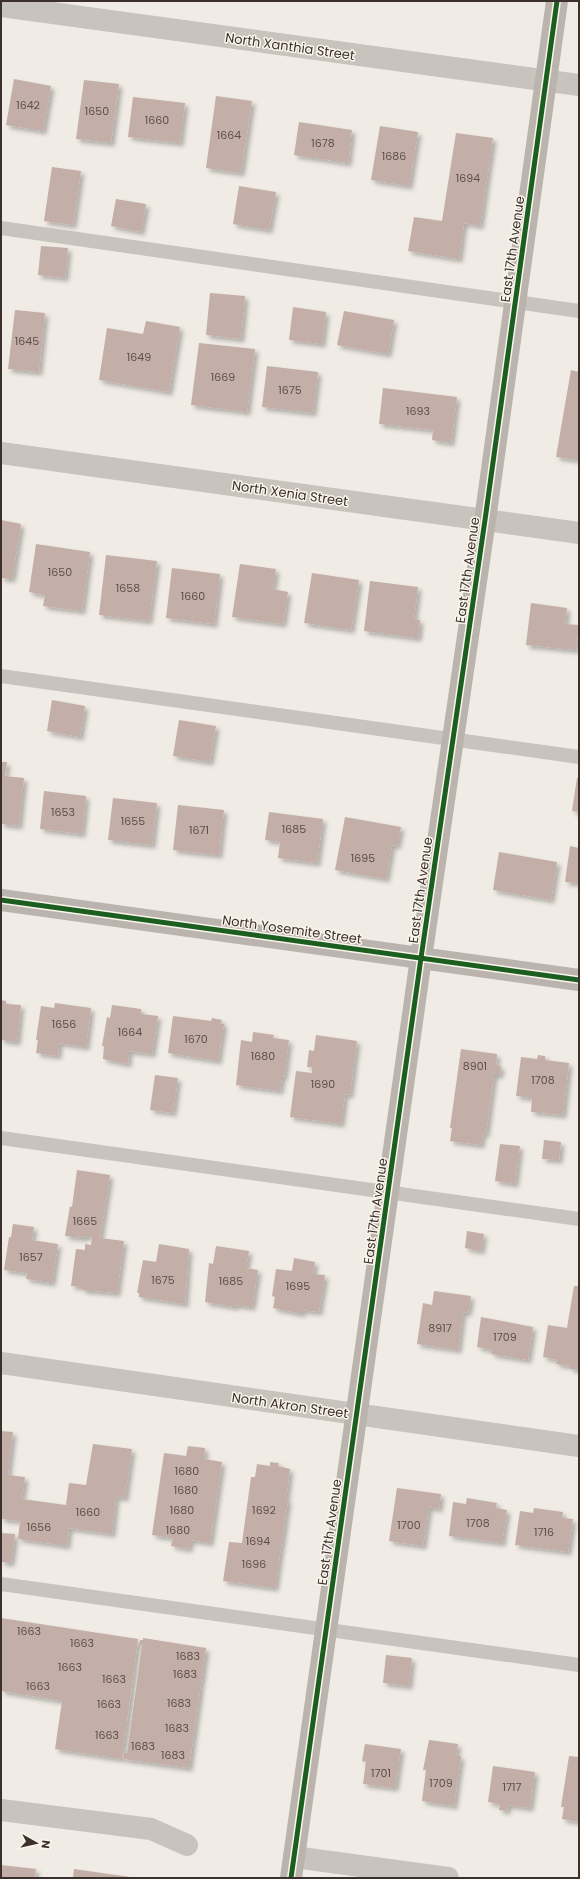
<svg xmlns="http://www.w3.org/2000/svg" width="580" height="1879" viewBox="0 0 580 1879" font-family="Poppins,sans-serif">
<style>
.building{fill:#c3afa7;filter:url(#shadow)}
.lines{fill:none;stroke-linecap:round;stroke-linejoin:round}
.lane{stroke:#c9c3be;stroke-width:14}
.street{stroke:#c9c3be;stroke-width:22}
.secondary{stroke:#bab3ae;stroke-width:22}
.cycleway-casing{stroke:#fbf5ee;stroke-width:8}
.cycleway{stroke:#1b5e20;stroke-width:5}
.labels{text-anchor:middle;stroke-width:3;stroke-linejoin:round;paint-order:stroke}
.number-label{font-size:11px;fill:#5d504a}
.street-label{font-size:13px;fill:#3b302b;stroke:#fbf5ee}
</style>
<defs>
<filter id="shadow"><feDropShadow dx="3.5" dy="3.5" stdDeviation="2" flood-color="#0004"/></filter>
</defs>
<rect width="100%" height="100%" fill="#f0ebe5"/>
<g class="building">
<polygon points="14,79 51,86 43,131 6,125"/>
<polygon points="84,80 119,84 111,143 76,139"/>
<polygon points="216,96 252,101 241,173 206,168"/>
<polygon points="133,97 185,103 180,143 128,137"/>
<polygon points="299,122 352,130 348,163 294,155"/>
<polygon points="380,126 418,132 409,186 371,180"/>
<polygon points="456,133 493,138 480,226 464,223 459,259 408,251 414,217 442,221"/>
<polygon points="52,167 81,171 73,225 44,221"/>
<polygon points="239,186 276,192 269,230 233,224"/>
<polygon points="116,199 146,204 141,232 111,226"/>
<polygon points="41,246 68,248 65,278 38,275"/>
<polygon points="210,293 245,296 241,339 206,335"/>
<polygon points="293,307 326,312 322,344 289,340"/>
<polygon points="15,310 45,313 39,372 8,369"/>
<polygon points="344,311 394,320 388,354 337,345"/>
<polygon points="146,321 180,327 169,392 99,380 107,328 143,334"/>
<polygon points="199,343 255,349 247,412 191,405"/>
<polygon points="267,366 318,372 313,413 262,407"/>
<polygon points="571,370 579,372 579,460 556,457"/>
<polygon points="383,388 457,397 451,443 432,440 433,430 379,424"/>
<polygon points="1,520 21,524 12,579 1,578"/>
<polygon points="36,544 90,552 82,611 43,606 45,595 29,592"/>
<polygon points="106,555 157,561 149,621 99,615"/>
<polygon points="240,564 276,569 273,589 288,592 283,624 232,617"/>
<polygon points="172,568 220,574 214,624 166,618"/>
<polygon points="312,573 359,580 351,630 304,623"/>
<polygon points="370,581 418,587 414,619 420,620 418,638 364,631"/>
<polygon points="531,603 567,608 565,624 579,625 576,650 526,645"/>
<polygon points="52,700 85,706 80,737 47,731"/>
<polygon points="179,720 216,726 210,762 173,756"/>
<polygon points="1,762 7,762 5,776 24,778 19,826 1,824"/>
<polygon points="577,778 579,778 579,812 572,811"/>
<polygon points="44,791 86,796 82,834 40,829"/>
<polygon points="113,798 157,803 152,845 108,840"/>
<polygon points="178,805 224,810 219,855 173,850"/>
<polygon points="269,812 323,819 317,863 278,858 280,842 265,840"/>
<polygon points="345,817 401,827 397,846 392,845 386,879 335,870"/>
<polygon points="570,846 579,848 579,883 565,882"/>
<polygon points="499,852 557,862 551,900 493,890"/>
<polygon points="1,1000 6,1001 6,1004 21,1005 17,1042 1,1040"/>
<polygon points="55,1003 91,1008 86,1047 59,1043 58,1056 36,1053 38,1040 36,1040 41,1006 54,1008"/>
<polygon points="112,1005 141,1009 141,1014 158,1016 152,1054 129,1051 128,1064 103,1059 104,1046 102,1046 107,1017 110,1018"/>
<polygon points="173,1016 211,1021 212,1018 222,1020 221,1024 224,1024 218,1061 168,1053"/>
<polygon points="253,1032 274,1035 273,1038 289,1040 284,1077 282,1076 280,1091 236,1085 241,1040 252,1042"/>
<polygon points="316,1035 357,1041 350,1095 345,1094 341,1124 290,1117 296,1071 312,1073 312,1067 307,1067 309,1050 314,1051"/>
<polygon points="461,1049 497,1054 496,1065 501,1066 500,1075 494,1075 486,1134 483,1133 481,1145 450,1141 452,1128 450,1128"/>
<polygon points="538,1055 545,1056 545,1060 569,1063 563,1115 531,1112 532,1098 516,1096 521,1057 537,1059"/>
<polygon points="155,1075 178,1078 173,1113 150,1110"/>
<polygon points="544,1140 561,1142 559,1160 542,1159"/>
<polygon points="500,1144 520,1146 515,1184 495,1181"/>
<polygon points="77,1170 110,1175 100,1238 124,1241 117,1293 82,1290 82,1287 71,1286 76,1249 85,1250 85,1244 91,1245 92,1237 85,1236 84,1238 65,1236 70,1206 72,1207"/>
<polygon points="13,1224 34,1227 32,1240 58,1244 52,1283 26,1279 27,1273 4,1270 9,1237 11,1237"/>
<polygon points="467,1231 484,1234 481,1251 465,1248"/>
<polygon points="159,1244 189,1249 185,1304 139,1297 139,1293 137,1293 143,1260 156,1262"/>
<polygon points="216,1246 249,1251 246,1268 258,1270 252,1307 235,1305 235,1307 205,1302 209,1263 213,1264"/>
<polygon points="294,1258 315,1262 313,1274 325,1275 319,1312 302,1310 302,1314 273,1308 275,1297 272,1296 276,1269 292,1271"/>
<polygon points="574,1286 579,1286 579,1370 570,1369 570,1366 556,1364 557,1360 543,1357 548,1325 567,1328"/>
<polygon points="434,1291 471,1296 468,1313 463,1312 458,1350 417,1344 423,1303 432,1305"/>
<polygon points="481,1317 533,1327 528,1360 491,1354 492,1350 477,1347"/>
<polygon points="1,1431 13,1432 8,1475 25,1477 22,1499 66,1505 69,1483 86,1485 93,1444 132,1449 125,1498 116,1497 112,1534 69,1528 67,1546 18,1539 20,1521 1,1519"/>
<polygon points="188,1446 205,1448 204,1459 222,1462 210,1543 191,1540 189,1549 171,1546 173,1538 152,1535 164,1453 186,1456"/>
<polygon points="270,1462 279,1463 278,1466 290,1469 286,1500 288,1500 275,1588 223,1581 229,1542 242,1543 251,1477 255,1477 257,1464 270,1466"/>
<polygon points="397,1488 441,1494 439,1509 429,1507 423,1546 389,1541"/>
<polygon points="467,1498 497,1503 496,1508 507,1510 502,1543 449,1536 453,1502 466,1504"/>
<polygon points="534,1508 563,1512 562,1518 573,1519 568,1552 515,1545 520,1511 533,1513"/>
<polygon points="1,1533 15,1534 11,1563 1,1562"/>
<polygon points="1,1618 138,1639 122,1759 55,1749 62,1701 1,1691"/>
<polygon points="143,1638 206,1648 189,1768 123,1759 124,1752 127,1753 142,1645 139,1645 140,1640 143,1640"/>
<polygon points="386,1655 412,1658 409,1686 383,1683"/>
<polygon points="429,1740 458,1744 456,1756 461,1756 454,1806 422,1801 426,1770 423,1770"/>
<polygon points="365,1744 401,1749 395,1788 363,1784 366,1762 362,1761"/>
<polygon points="569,1756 579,1757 579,1822 562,1819 564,1807 561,1807"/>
<polygon points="493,1766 535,1772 530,1808 508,1805 507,1811 499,1810 500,1804 488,1802"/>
<polygon points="1,1865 36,1869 35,1878 1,1878"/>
<polygon points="74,1869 130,1877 130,1878 73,1878"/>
</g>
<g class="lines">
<g class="lane">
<polyline points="1,228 579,311"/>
<polyline points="1,676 579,757"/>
<polyline points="1,1138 579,1219"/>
<polyline points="1,1584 579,1665"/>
</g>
<g class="street">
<polyline points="1,6 579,85"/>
<polyline points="1,453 579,533"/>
<polyline points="1,1363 579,1446"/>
<polyline points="1,1810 151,1829 187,1845"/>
<polyline points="294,1857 448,1878"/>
</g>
<g class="secondary">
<polyline points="1,900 579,980"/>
<polyline points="291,1878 421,958 485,520 557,1"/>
</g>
<defs>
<g id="cycleway">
<polyline points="1,900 579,980"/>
<polyline points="291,1878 421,958 485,520 557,1"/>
</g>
</defs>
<use href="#cycleway" class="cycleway-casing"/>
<use href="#cycleway" class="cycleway"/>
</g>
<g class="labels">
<g class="number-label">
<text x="28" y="109">1642</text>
<text x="97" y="115">1650</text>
<text x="157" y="124">1660</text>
<text x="229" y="139">1664</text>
<text x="323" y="147">1678</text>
<text x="394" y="160">1686</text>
<text x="468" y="182">1694</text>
<text x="27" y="345">1645</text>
<text x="139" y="361">1649</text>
<text x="223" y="381">1669</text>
<text x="290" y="394">1675</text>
<text x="418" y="415">1693</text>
<text x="60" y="576">1650</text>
<text x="128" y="592">1658</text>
<text x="193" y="600">1660</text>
<text x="63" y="816">1653</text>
<text x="133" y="825">1655</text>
<text x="294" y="833">1685</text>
<text x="199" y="834">1671</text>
<text x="363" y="862">1695</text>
<text x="64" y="1028">1656</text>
<text x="130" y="1036">1664</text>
<text x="196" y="1043">1670</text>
<text x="263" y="1060">1680</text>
<text x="475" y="1070">8901</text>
<text x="543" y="1084">1708</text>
<text x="323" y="1088">1690</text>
<text x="85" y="1225">1665</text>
<text x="31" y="1261">1657</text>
<text x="163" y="1284">1675</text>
<text x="231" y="1285">1685</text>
<text x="298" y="1290">1695</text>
<text x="440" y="1332">8917</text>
<text x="505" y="1341">1709</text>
<text x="187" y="1475">1680</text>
<text x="186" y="1494">1680</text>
<text x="182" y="1514">1680</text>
<text x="264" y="1514">1692</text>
<text x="88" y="1516">1660</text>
<text x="478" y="1527">1708</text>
<text x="409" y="1529">1700</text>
<text x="39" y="1531">1656</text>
<text x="178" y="1534">1680</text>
<text x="544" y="1536">1716</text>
<text x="258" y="1545">1694</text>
<text x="254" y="1568">1696</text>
<text x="29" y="1635">1663</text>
<text x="82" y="1647">1663</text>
<text x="188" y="1660">1683</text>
<text x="70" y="1671">1663</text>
<text x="185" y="1678">1683</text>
<text x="114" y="1683">1663</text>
<text x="38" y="1690">1663</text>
<text x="179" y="1707">1683</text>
<text x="109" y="1708">1663</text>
<text x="177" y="1732">1683</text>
<text x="107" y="1739">1663</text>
<text x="143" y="1750">1683</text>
<text x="173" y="1759">1683</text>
<text x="381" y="1777">1701</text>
<text x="441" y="1787">1709</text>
<text x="512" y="1791">1717</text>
</g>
<g class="street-label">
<text transform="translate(290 46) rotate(8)" y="5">North Xanthia Street</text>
<text transform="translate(512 249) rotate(-82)" y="5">East 17th Avenue</text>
<text transform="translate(290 493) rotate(8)" y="5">North Xenia Street</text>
<text transform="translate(467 570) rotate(-82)" y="5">East 17th Avenue</text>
<text transform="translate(420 890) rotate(-82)" y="5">East 17th Avenue</text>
<text transform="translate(292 929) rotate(8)" y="5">North Yosemite Street</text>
<text transform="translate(375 1211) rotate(-82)" y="5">East 17th Avenue</text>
<text transform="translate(290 1405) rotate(8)" y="5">North Akron Street</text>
<text transform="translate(329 1532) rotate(-82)" y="5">East 17th Avenue</text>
</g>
</g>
<rect width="580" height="1879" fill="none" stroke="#3b302b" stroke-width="4"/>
<g transform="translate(36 1843) rotate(98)" stroke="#fbf5ee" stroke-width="3" paint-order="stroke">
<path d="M0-3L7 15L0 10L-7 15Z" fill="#3b302b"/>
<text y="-6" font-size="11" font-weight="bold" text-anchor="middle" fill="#3b302b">N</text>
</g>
</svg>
